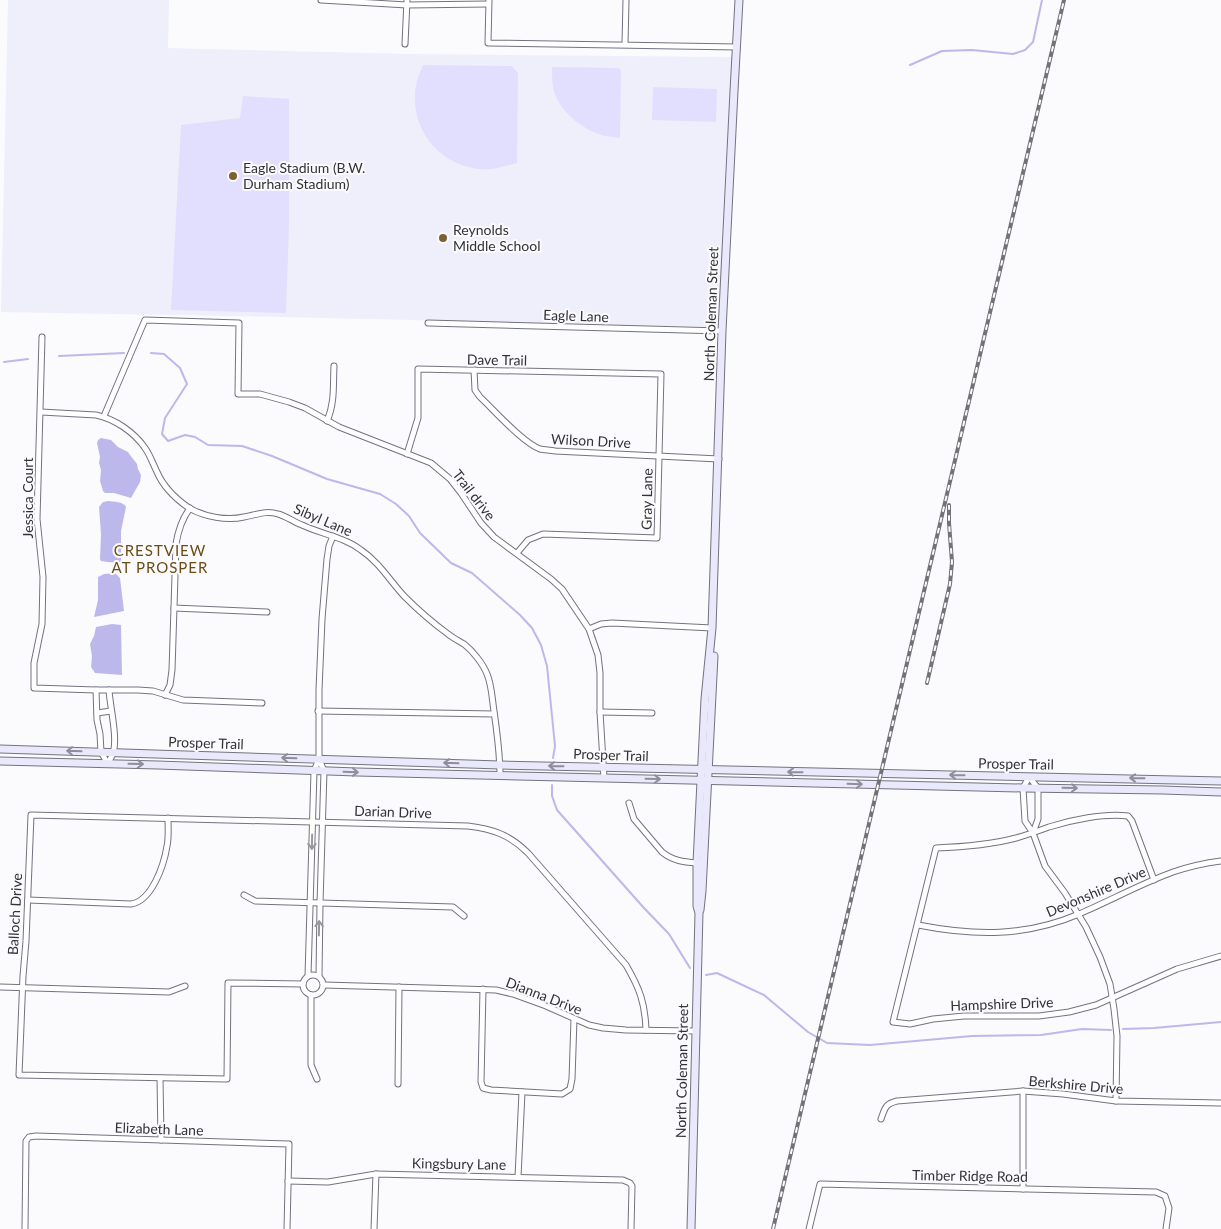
<svg xmlns="http://www.w3.org/2000/svg" width="1221" height="1229" viewBox="0 0 1221 1229" font-family="Lato,sans-serif">
<style>
.built{fill:#efeffc}
.green{fill:#e1dffd}
.water{fill:#bdb8eb}
.lines{fill:none;stroke-linecap:round;stroke-linejoin:round}
.stream{stroke:#bdb8eb;stroke-width:2}
.street-casing{stroke:#737380;stroke-width:7}
.secondary-casing{stroke:#737380;stroke-width:9}
.street{stroke:#fff;stroke-width:5}
.secondary{stroke:#eae8fb;stroke-width:7}
.rail-casing{stroke:#737377;stroke-width:4}
.rail{stroke:#fbfafd;stroke-width:2;stroke-dasharray:5.5;stroke-linecap:butt}
.oneway{stroke:#8e8d99}
.oneway2{stroke:#98989b}
.poi-dot{fill:#7b6032;stroke:#fbfafd;stroke-width:2}
.labels{text-anchor:middle;stroke-width:4;stroke-linejoin:round;paint-order:stroke}
.poi-label{font-size:14px;fill:#323237;stroke:#fbfafd;text-anchor:start}
.street-label{font-size:14px;fill:#323237;stroke:#fbfafd}
.neighbourhood-label{font-size:15px;letter-spacing:1px;fill:#6a4d16;stroke:#fbfafd}
</style>
<rect width="100%" height="100%" fill="#fbfafd"/>
<polygon class="built" points="8,0 169,0 168,48 410,54 732,57 726,160 719,325 712,327 281,317 1,312"/>
<g class="green">
<path d="M423,65L512,66L518,73L517,163C505,166 491,171 479,169C441,165 413,133 415,95C415,84 419,74 423,65Z"/>
<path d="M552,67L619,68L621,71L620,138C615,137 610,137 605,136C585,131 562,114 555,94C552,86 552,76 552,67Z"/>
<polygon points="653,87 717,89 716,122 652,120"/>
<polygon points="243,96 289,99 289,226 286,313 171,310 181,125 240,118"/>
</g>
<g class="water">
<polygon points="101,438 111,440 118,447 128,452 130,455 137,464 138,469 141,475 140,482 131,498 114,493 105,493 103,491 100,481 101,470 99,463 100,457 97,443 98,440"/>
<path d="M108,501C114,502 123,501 126,507L121,531V562C115,563 107,562 101,561L100,559L101,534L99,507L103,502Z"/>
<polygon points="115,573 120,578 124,611 94,617 98,600 98,577 104,574"/>
<polygon points="112,624 121,625 122,675 95,673 91,667 92,656 90,644 94,636 96,627"/>
</g>
<g class="lines">
<g class="stream">
<polyline points="910,65 942,51 972,50 1013,54 1025,50 1033,42 1042,0"/>
<polyline points="151,353 164,354 180,368 187,384 165,418 162,434 168,441 185,435 195,437 208,445 242,446 272,456 327,479 380,494 396,504 409,516 420,533 451,563 472,573 520,615 532,628 541,645 547,666 555,746 553,758"/>
<polyline points="59,356 124,353"/>
<polyline points="4,362 28,359"/>
<polyline points="552,785 552,796 557,810 644,908 669,934 690,968"/>
<polyline points="706,975 717,973 764,995 808,1032 827,1043 870,1045 972,1036 1041,1035 1082,1029 1111,1030"/>
<polyline points="1123,1029 1154,1028 1221,1022"/>
</g>
<defs>
<g id="street">
<polyline points="321,0 407,5 488,4"/>
<polyline points="489,0 488,43 737,47"/>
<polyline points="405,44 407,0"/>
<polyline points="625,44 626,0"/>
<polyline points="428,323 722,331"/>
<polyline points="42,337 37,519 43,577 42,624 34,663 34,688 96,690 138,690 153,691 183,700 262,703"/>
<path d="M474,370L475,390L480,397C494,410 523,443 540,449C544,450 550,450 555,451L719,459"/>
<path d="M41,412L96,415C115,419 134,432 145,448C150,455 153,464 157,472C163,486 176,499 189,508C205,517 227,521 244,517C256,515 266,510 278,514C286,516 294,522 302,525C321,534 344,537 361,550C379,562 390,581 405,597C418,610 433,623 448,634C453,638 459,641 464,644C473,651 483,664 487,674C492,686 492,699 494,711C497,732 500,754 500,775"/>
<polyline points="104,416 145,320 239,323 238,394 260,394 289,402 305,408 339,427 431,463 450,479 461,493 481,523 494,537 551,579 562,589 589,629 598,655 600,673 600,712 604,778"/>
<path d="M327,421C335,403 333,385 334,366"/>
<polyline points="407,454 418,418 418,369 661,374 657,538 543,534 528,540 517,553"/>
<polyline points="174,608 267,612"/>
<polyline points="589,629 601,624 612,623 712,628"/>
<polyline points="96,690 97,720 100,734 101,752 108,764"/>
<path d="M165,695L170,685L172,670L176,544C178,531 182,519 190,508"/>
<polyline points="318,711 494,714"/>
<polyline points="600,712 652,713"/>
<polyline points="97,713 111,711"/>
<polyline points="319,759 324,771 320,903 319,976"/>
<path d="M108,764C109,760 112,757 113,753C118,738 110,707 109,690"/>
<path d="M629,803L634,819L662,852C673,861 684,862 697,863"/>
<polyline points="1033,833 1038,819 1038,788 1029,777 1023,788 1025,821 1033,833 1045,866 1065,893 1086,927 1100,957 1110,984 1114,1009 1117,1036 1116,1101"/>
<path d="M1154,880L1132,821L1128,816C1104,813 1071,820 1049,827C1038,831 1027,835 1016,838C989,845 963,847 936,848L893,1022L910,1024L933,1019L964,1016H1039L1069,1012L1096,1005L1177,969L1221,956"/>
<polyline points="244,895 255,901 453,907 464,916"/>
<path d="M28,900L131,904C152,901 164,865 167,846C169,837 168,827 168,818"/>
<path d="M918,925C975,936 1025,937 1079,914C1110,901 1140,884 1173,872C1188,867 1205,863 1221,861"/>
<circle cx="313" cy="985" r="10"/>
<polyline points="308,976 314,771 319,759 319,690 322,619 327,559 329,546 333,536"/>
<path d="M303,984L228,983L227,1079L19,1075L23,976L26,941L31,815L468,826C493,829 510,835 528,853L626,965C640,989 645,1003 646,1030"/>
<polyline points="324,985 496,990 513,994 546,1006 589,1025 603,1028 626,1030 695,1031"/>
<polyline points="0,987 169,992 185,986"/>
<polyline points="483,989 481,1082 483,1088 491,1090 562,1094 570,1089 572,1079 574,1019"/>
<polyline points="311,995 311,1065 317,1079"/>
<polyline points="160,1078 161,1140"/>
<polyline points="398,1084 399,987"/>
<path d="M881,1119C885,1108 885,1104 897,1101L1023,1091L1063,1094L1116,1101L1221,1103"/>
<polyline points="518,1177 522,1092"/>
<polyline points="288,1181 328,1182 376,1174 623,1180 630,1183 632,1186 631,1229"/>
<polyline points="1023,1189 1023,1091"/>
<polyline points="25,1229 26,1141 29,1137 36,1136 289,1144 287,1229"/>
<polyline points="374,1229 376,1174"/>
<polyline points="809,1229 820,1184 1156,1192 1165,1196 1169,1208 1166,1229"/>
</g>
<g id="secondary">
<polyline points="0,749 500,765 1221,781"/>
<polyline points="0,761 158,765 357,772 1023,788 1163,790 1221,792"/>
<polyline points="700,910 702,891 714,656"/>
<polyline points="691,1229 699,913 697,906 697,863 705,699 712,628 722,331 734,91 739,0"/>
</g>
</defs>
<use href="#street" class="street-casing"/>
<use href="#secondary" class="secondary-casing"/>
<use href="#street" class="street"/>
<use href="#secondary" class="secondary"/>
<defs>
<g id="rail">
<polyline points="927,683 950,584 952,562 949,523 949,505"/>
<polyline points="773,1229 1064,0"/>
</g>
</defs>
<use href="#rail" class="rail-casing"/>
<use href="#rail" class="rail"/>
</g>
<defs><path id="oneway-shaft" d="M-6 0H5M1.5-3L5.5 0L1.5 3" fill="none" stroke-width="1.6" stroke-linecap="round" stroke-linejoin="round" transform="scale(1.25)"/></defs>
<g class="oneway">
<use href="#oneway-shaft" transform="translate(74 751) rotate(-178)"/>
<use href="#oneway-shaft" transform="translate(289 758) rotate(-178)"/>
<use href="#oneway-shaft" transform="translate(451 763) rotate(-178)"/>
<use href="#oneway-shaft" transform="translate(136 764) rotate(1)"/>
<use href="#oneway-shaft" transform="translate(556 766) rotate(-179)"/>
<use href="#oneway-shaft" transform="translate(351 772) rotate(2)"/>
<use href="#oneway-shaft" transform="translate(795 772) rotate(-179)"/>
<use href="#oneway-shaft" transform="translate(957 775) rotate(-179)"/>
<use href="#oneway-shaft" transform="translate(1137 778) rotate(-179)"/>
<use href="#oneway-shaft" transform="translate(653 779) rotate(1)"/>
<use href="#oneway-shaft" transform="translate(855 784) rotate(2)"/>
<use href="#oneway-shaft" transform="translate(1070 788) rotate(1)"/>
</g>
<g class="oneway2">
<use href="#oneway-shaft" transform="translate(312 842) rotate(91)"/>
<use href="#oneway-shaft" transform="translate(319 928) rotate(-89)"/>
</g>
<g class="poi-dot">
<circle cx="233" cy="176" r="5"/>
<circle cx="443" cy="238" r="5"/>
</g>
<g class="labels">
<g class="poi-label">
<text x="243" y="173">Eagle Stadium (B.W.<tspan x="243" dy="16">Durham Stadium)</tspan></text>
<text x="453" y="235">Reynolds<tspan x="453" dy="16">Middle School</tspan></text>
</g>
<g class="street-label">
<text transform="translate(711 314) rotate(-88)" y="5">North Coleman Street</text>
<text transform="translate(576 316) rotate(2)" y="5">Eagle Lane</text>
<text transform="translate(497 360) rotate(1)" y="5">Dave Trail</text>
<text transform="translate(591 441) rotate(3)" y="5">Wilson Drive</text>
<text transform="translate(474 495) rotate(52)" y="5">Trail drive</text>
<text transform="translate(28 498) rotate(-90)" y="5">Jessica Court</text>
<text transform="translate(647 499) rotate(-89)" y="5">Gray Lane</text>
<text transform="translate(323 520) rotate(23)" y="5">Sibyl Lane</text>
<text transform="translate(206 743) rotate(2)" y="5">Prosper Trail</text>
<text transform="translate(611 755) rotate(2)" y="5">Prosper Trail</text>
<text transform="translate(1016 764) rotate(1)" y="5">Prosper Trail</text>
<text transform="translate(393 812) rotate(2)" y="5">Darian Drive</text>
<text transform="translate(1096 892) rotate(-23)" y="5">Devonshire Drive</text>
<text transform="translate(15 914) rotate(-87)" y="5">Balloch Drive</text>
<text transform="translate(544 996) rotate(21)" y="5">Dianna Drive</text>
<text transform="translate(1002 1004) rotate(-2)" y="5">Hampshire Drive</text>
<text transform="translate(682 1071) rotate(-89)" y="5">North Coleman Street</text>
<text transform="translate(1076 1085) rotate(5)" y="5">Berkshire Drive</text>
<text transform="translate(159 1129) rotate(2)" y="5">Elizabeth Lane</text>
<text transform="translate(459 1164) rotate(1)" y="5">Kingsbury Lane</text>
<text transform="translate(970 1176) rotate(1)" y="5">Timber Ridge Road</text>
</g>
<g class="neighbourhood-label">
<text x="160" y="556">CRESTVIEW<tspan x="160" dy="17">AT PROSPER</tspan></text>
</g>
</g>
</svg>
